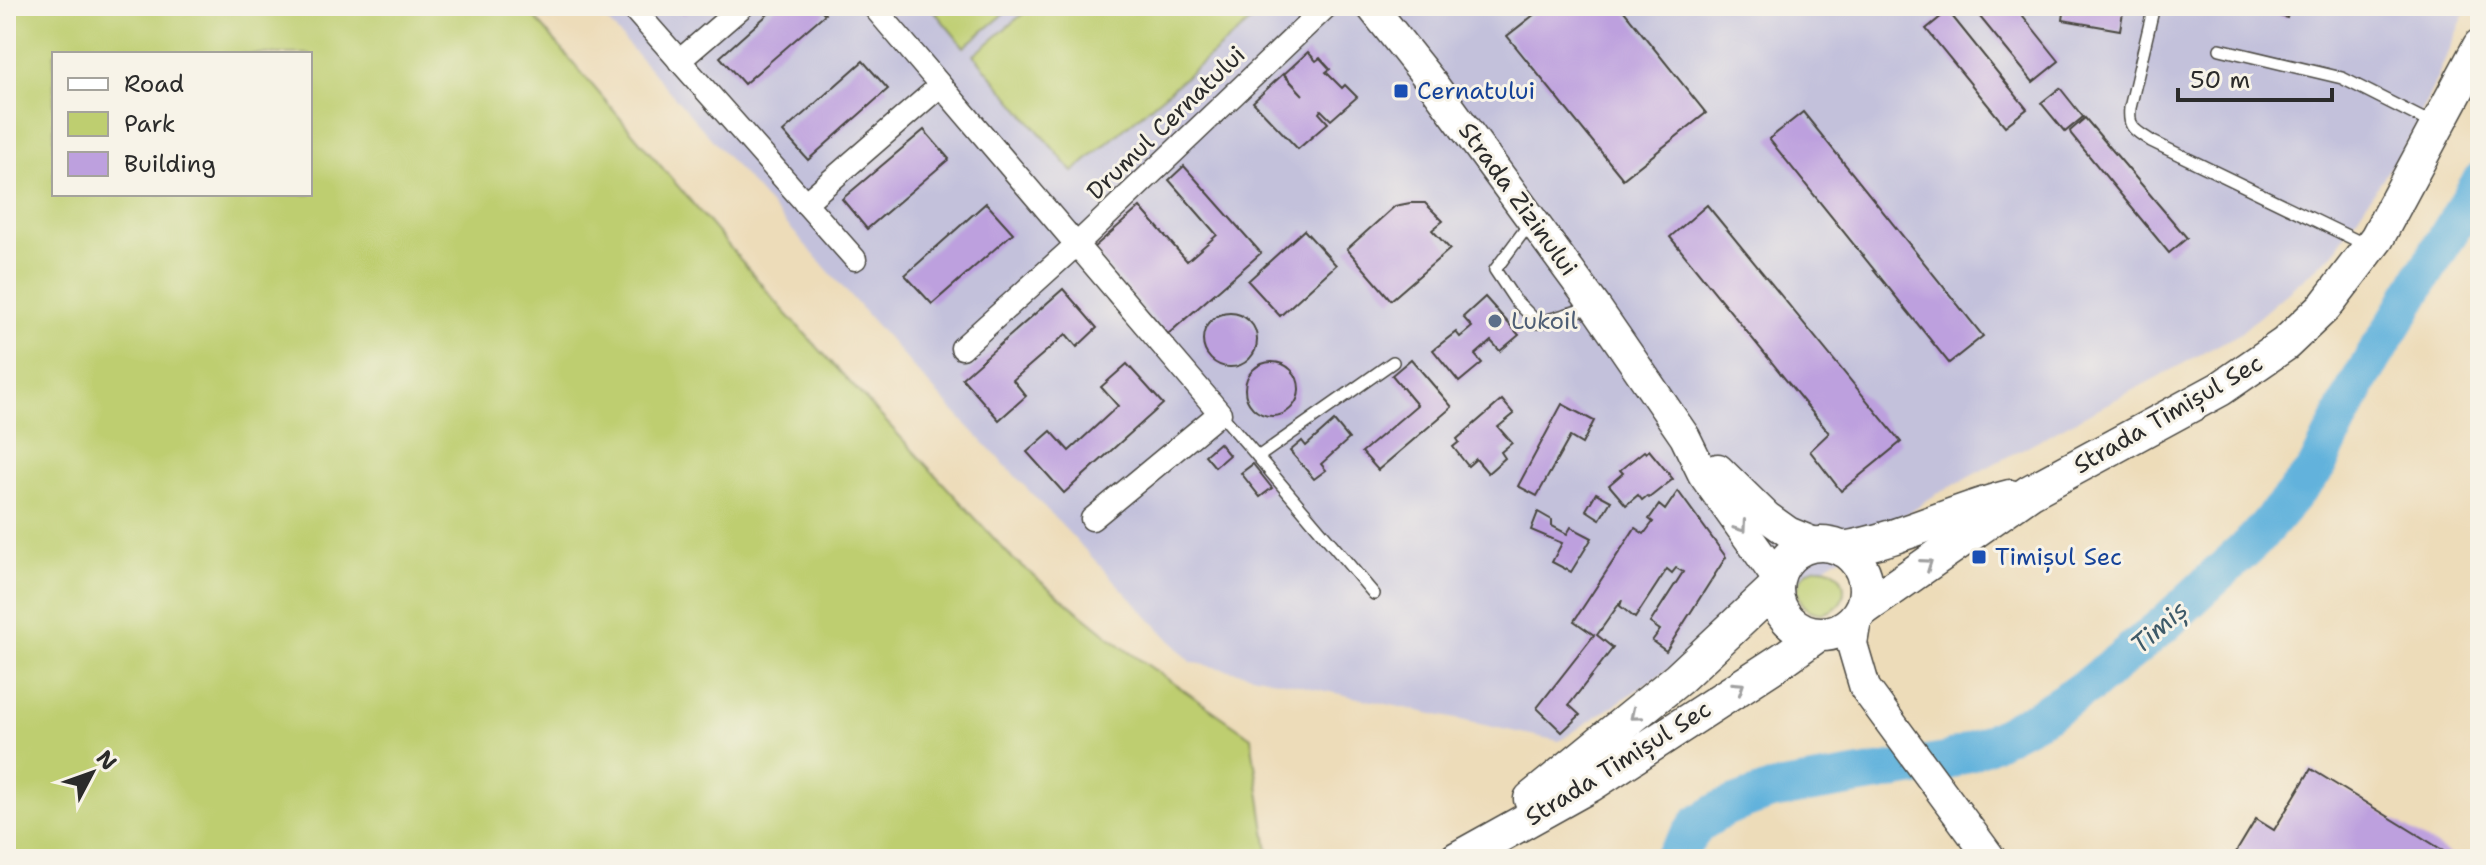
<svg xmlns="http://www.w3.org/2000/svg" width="2486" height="865" viewBox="0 0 2486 865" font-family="'Shantell Sans',sans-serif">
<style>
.industrial{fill:#c3c1db}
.green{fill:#bece70;stroke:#747c4e;stroke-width:2;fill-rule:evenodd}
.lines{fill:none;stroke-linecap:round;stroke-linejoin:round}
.river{stroke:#62b2dc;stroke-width:38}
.building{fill:#bda0de}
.lane-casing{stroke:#484640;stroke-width:14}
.street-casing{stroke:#484640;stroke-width:25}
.secondary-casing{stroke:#484640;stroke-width:33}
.primary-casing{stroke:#484640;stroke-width:37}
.lane{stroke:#fff;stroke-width:11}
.street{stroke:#fff;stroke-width:22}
.secondary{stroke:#fff;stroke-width:30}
.primary{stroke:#fff;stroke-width:34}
.oneway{stroke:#a0a0a0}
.transit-dot{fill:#1a4fb4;stroke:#f7f3e8;stroke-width:3}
.service-dot{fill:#5c6f8a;stroke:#f7f3e8;stroke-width:3}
.labels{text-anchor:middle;stroke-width:6;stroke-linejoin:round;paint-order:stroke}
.transit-label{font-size:24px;fill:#164399;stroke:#f7f3e8;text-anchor:start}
.street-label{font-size:24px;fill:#2b2b2b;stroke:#f7f3e8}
.service-label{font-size:24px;fill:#4e5e75;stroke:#f7f3e8;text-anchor:start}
.water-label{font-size:26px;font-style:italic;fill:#3e5a69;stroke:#f7f3e8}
</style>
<rect width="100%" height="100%" fill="#f7f3e8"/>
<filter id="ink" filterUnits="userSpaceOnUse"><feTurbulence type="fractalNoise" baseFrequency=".0125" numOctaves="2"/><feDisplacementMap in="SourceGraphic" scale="16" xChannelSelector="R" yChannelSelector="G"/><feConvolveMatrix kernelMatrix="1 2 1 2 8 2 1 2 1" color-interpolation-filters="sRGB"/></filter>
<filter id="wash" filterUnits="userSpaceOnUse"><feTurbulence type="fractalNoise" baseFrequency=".006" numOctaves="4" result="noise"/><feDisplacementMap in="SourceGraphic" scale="32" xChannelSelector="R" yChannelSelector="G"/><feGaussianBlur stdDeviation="1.8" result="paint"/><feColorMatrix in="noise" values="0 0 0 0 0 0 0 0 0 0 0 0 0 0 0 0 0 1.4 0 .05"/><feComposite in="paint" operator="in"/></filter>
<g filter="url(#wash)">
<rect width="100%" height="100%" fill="#eddcb9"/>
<polygon class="industrial" points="594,6 2468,6 2413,133 2333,253 2239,334 1935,495 1559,741 1191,662 930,386"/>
<g class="green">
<path d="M6,6H525L784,311L1013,559L1126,650L1251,737L1268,851L1263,859H6ZM54,54H310V194H54Z"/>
<polygon points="930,6 1014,6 964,47"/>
<polygon points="1032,6 1269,6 1073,172 974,55"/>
<circle cx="1821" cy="590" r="23"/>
</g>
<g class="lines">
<polyline class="river" points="1672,859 1698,824 1724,808 1771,791 1945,762 1986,745 2041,716 2091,684 2162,626 2254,541 2316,469 2357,385 2480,182"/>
</g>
<g id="blocks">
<g class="building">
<polygon points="676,6 695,6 684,15"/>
<polygon points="777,6 818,6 825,14 744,84 720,57"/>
<polygon points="1545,6 1620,6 1706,113 1623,179 1507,36"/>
<polygon points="1971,6 2015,6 2059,61 2033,82"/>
<polygon points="2065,6 2124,6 2120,30 2063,20"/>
<polygon points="2243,6 2290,6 2287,18"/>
<polygon points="1948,11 2027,109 2005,126 1926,29"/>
<polygon points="1308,52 1316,61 1320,58 1330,69 1326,72 1342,88 1345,85 1357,97 1331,120 1321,110 1319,113 1328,123 1298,149 1253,102 1283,74 1303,95 1284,74"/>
<polygon points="863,61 888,89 808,160 783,132"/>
<polygon points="2060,88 2083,117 2065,132 2041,103"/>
<polygon points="1803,112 1983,336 1949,363 1769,139"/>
<polygon points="2085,118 2187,238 2169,253 2071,134 2070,131"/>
<polygon points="924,130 949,159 867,229 842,199"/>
<polygon points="1184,166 1261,253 1168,334 1093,248 1140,207 1187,261 1217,235 1169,180"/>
<polygon points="986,203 1013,233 932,304 905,275"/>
<polygon points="1410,203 1425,203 1443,221 1432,230 1450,249 1391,300 1347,249 1395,206"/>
<polygon points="1707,205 1901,442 1841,491 1810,451 1829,433 1670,237"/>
<polygon points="1304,230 1336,265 1280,316 1248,281"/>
<polygon points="1063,289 1097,328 1077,347 1066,334 1013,380 1026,396 999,420 962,378"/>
<polygon points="1485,297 1519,335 1500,351 1491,341 1475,355 1482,363 1459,382 1433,350 1456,332 1460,337 1472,327 1463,317"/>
<circle cx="1230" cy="340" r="27"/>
<polygon points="1411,359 1452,407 1378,470 1362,452 1417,405 1392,375"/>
<circle cx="1272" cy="389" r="27"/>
<polygon points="1127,364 1163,404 1064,493 1027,452 1051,431 1069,451 1118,406 1101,387"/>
<polygon points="1502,400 1514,414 1498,427 1512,443 1501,452 1505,458 1488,473 1476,459 1468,466 1453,447 1459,442 1457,439"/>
<polygon points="1562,404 1594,421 1582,444 1570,437 1537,496 1518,486"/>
<polygon points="1334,421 1349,439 1321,464 1326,470 1314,479 1290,451 1302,441 1306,446"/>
<polygon points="1219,443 1229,455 1215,467 1205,455"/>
<polygon points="1649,450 1673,479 1649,498 1647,496 1642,500 1638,495 1626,505 1609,485 1623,473 1620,470 1644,451 1646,453"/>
<polygon points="1253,464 1272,488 1260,497 1241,473"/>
<polygon points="1678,491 1726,557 1666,651 1652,641 1660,630 1650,623 1683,572 1676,568 1672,573 1667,569 1635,618 1620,606 1622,600 1597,635 1613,648 1569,705 1580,715 1562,732 1537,708 1594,635 1574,621 1635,528 1644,534 1653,522 1649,519 1659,505 1665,510"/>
<polygon points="1596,493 1611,501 1600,519 1586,510"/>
<polygon points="1538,512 1552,520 1552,526 1567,534 1571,527 1592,538 1571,572 1552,562 1562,543 1531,530"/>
<polygon points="2311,769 2457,859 2232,859 2256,819 2274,830"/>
</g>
</g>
</g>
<g filter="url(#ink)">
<use href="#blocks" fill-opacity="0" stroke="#484640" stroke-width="2"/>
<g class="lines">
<defs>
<g id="lane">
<path d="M2154,6L2130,108C2128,129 2135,130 2151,141L2366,245"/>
<polyline points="2220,49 2342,78 2433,124"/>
<polyline points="1530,223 1495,270 1515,300 1538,323 1591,307"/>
<polyline points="1220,413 1258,457 1393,362"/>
<polyline points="1258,457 1374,594"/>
</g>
<g id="street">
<polyline points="631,6 855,259"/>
<polyline points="873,6 1220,413 1092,519"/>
<polyline points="679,61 743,6"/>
<polyline points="805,203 940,86"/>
<polyline points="962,348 1076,245 1327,6"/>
</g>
<g id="secondary">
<polyline points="1371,6 1429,79 1595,306 1685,437 1703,474 1777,578"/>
<polyline points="1718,469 1767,517 1788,532 1817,544"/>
<polyline points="1856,619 1852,644 1865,688 1991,859"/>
</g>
<g id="primary">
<circle cx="1821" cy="589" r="45"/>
<path d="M1842,549C1901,540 1953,511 2010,497"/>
<polyline points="1863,609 2030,492 2220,389 2285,344 2325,306 2377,238 2480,46"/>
<polyline points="1531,799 1678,679 1776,587"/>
<polyline points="1457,859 1590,785 1785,658 1817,635"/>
</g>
</defs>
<use href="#lane" class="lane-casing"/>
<use href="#street" class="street-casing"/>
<use href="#secondary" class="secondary-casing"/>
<use href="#primary" class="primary-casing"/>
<use href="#lane" class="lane"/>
<use href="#street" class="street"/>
<use href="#secondary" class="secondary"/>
<use href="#primary" class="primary"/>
</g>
<defs><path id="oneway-chevron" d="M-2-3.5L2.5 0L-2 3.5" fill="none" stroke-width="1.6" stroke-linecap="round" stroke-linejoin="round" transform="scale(2)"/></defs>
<g class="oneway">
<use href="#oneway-chevron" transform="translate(1741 527) rotate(55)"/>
<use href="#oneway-chevron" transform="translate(1927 564) rotate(-35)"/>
<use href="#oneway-chevron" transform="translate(1739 687) rotate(-33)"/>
<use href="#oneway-chevron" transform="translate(1635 715) rotate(140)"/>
</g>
</g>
<g class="transit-dot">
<rect x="1393" y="83" width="16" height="16" rx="4"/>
<rect x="1971" y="549" width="16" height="16" rx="4"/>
</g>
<circle class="service-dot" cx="1495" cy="321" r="8"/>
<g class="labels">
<g class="transit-label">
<text x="1417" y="99">Cernatului</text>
<text x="1995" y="565">Timișul Sec</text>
</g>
<g class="street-label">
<text transform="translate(1166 123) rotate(-44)" y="8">Drumul Cernatului</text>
<text transform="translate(1518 199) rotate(54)" y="8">Strada Zizinului</text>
<text transform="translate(2168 414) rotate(-30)" y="8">Strada Timișul Sec</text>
<text transform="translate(1618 763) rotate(-32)" y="8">Strada Timișul Sec</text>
</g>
<g class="service-label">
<text x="1511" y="329">Lukoil</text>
</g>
<g class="water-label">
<text transform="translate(2159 627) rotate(-41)" y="9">Timiș</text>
</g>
</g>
<rect width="2486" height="865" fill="none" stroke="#f7f3e8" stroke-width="32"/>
<rect x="52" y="52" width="260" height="144" fill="#f7f3e8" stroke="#a5a39c" stroke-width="2"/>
<rect x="68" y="78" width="40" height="12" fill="#ffffff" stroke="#a5a39c" stroke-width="2"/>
<text x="124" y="92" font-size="24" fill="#2b2b2b">Road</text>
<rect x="68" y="112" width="40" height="24" fill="#bece70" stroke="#a5a39c" stroke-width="2"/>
<text x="124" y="132" font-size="24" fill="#2b2b2b">Park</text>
<rect x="68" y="152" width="40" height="24" fill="#bda0de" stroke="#a5a39c" stroke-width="2"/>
<text x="124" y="172" font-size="24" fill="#2b2b2b">Building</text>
<g transform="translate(92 773) rotate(49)" stroke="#f7f3e8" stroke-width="6" paint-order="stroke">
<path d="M0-6L14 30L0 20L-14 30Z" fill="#2b2b2b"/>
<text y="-12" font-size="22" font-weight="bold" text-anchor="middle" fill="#2b2b2b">N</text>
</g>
<path d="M2178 88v12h154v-12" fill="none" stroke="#2b2b2b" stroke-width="4"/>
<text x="2190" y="88" font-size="24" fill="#2b2b2b" stroke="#f7f3e8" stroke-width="6" paint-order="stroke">50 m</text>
</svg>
